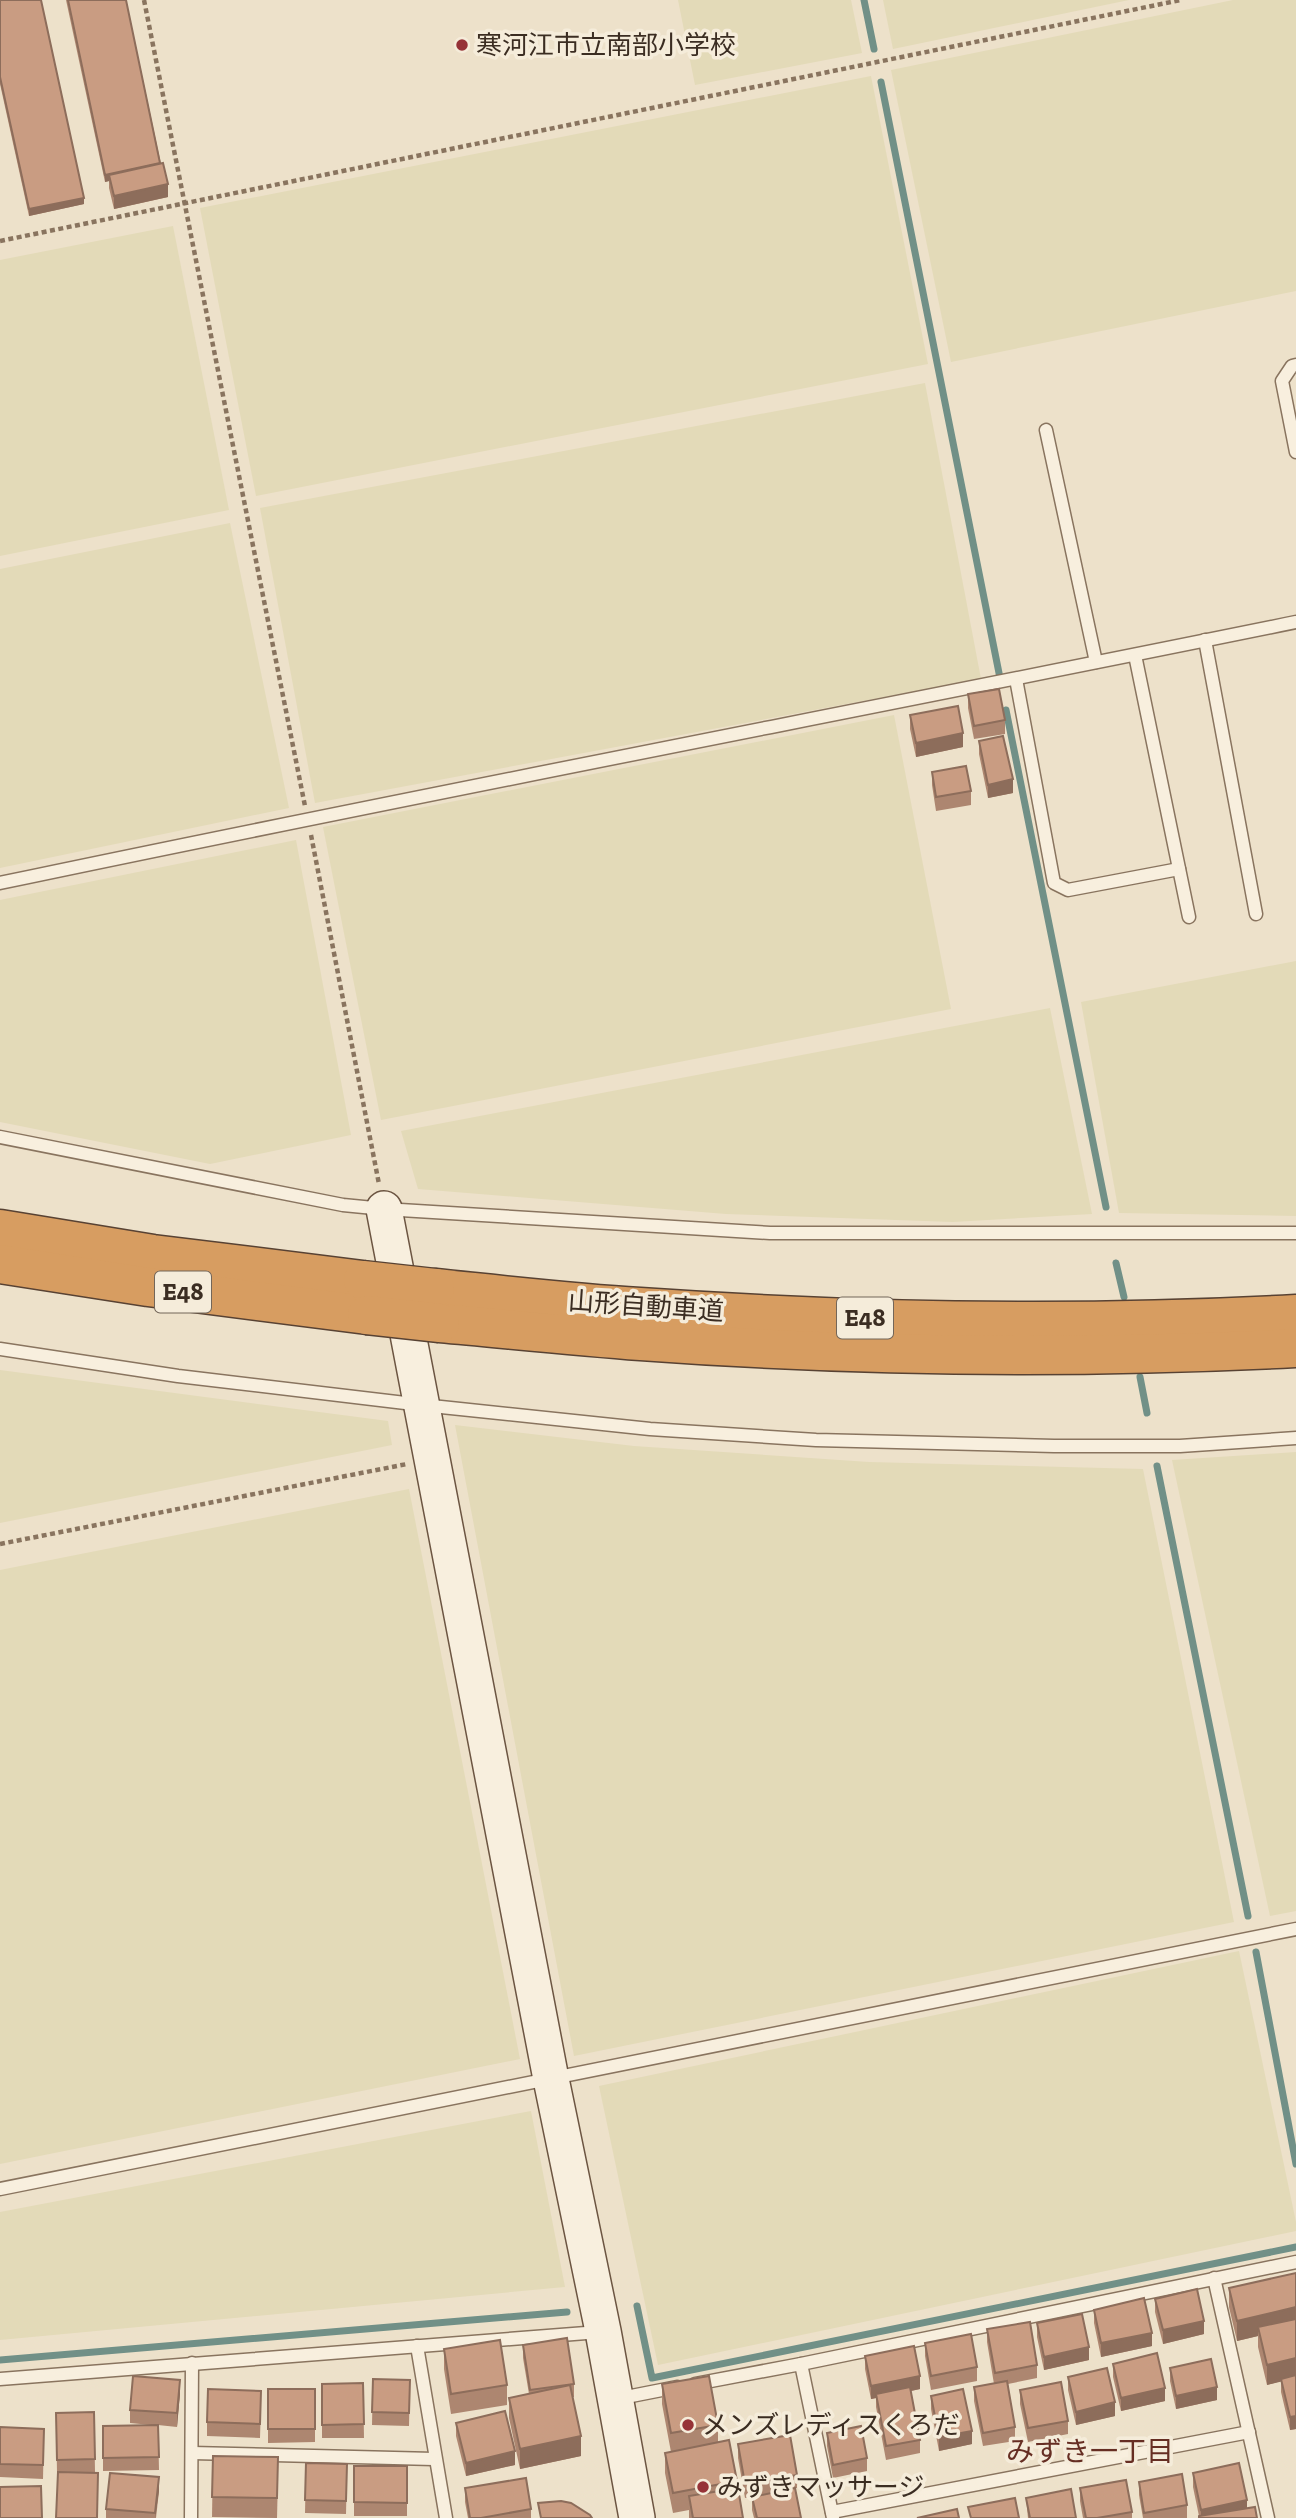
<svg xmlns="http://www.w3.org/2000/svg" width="1296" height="2518" viewBox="0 0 1296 2518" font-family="'Zilla Slab','Noto Sans JP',serif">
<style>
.farmland{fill:#e3dab8}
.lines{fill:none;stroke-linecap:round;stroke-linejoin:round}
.stream{stroke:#719087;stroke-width:7}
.lane-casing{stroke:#89745f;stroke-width:15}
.secondary-casing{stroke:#6c5542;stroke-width:38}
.highway-casing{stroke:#584233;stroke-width:41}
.path{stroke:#89745f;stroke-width:4.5;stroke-dasharray:5 3.5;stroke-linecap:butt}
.lane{stroke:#f8efde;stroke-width:12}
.secondary{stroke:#f8efde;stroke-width:35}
.highway{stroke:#d79d61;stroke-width:38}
.highway-bridge-casing{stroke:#584233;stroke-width:41;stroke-linecap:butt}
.highway-bridge{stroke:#d79d61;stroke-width:38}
.wall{fill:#ad8670}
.shaded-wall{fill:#8d6d5b}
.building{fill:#c99c82;stroke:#8d6d5b;stroke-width:2}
.poi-dot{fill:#963237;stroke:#f5ecda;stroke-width:2.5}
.labels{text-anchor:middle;stroke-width:7;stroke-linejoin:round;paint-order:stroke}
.shield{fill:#f5ecda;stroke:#736659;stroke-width:2}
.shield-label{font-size:24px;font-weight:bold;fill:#3b2d22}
.poi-label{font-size:26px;fill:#3b2d22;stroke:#f5ecda;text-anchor:start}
.street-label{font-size:26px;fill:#3b2d22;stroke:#f5ecda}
.neighbourhood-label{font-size:28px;fill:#662e23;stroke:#f5ecda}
</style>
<rect width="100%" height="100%" fill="#ede1ca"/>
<g class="farmland">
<polygon points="678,0 851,0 862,53 695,85"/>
<polygon points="883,0 1129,0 893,49"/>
<polygon points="1233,0 1296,0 1296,291 951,362 891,70"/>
<polygon points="871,76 928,364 256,496 200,208"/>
<polygon points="173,226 229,510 0,556 0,260"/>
<polygon points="925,383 981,679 315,803 260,508"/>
<polygon points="230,523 289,808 0,868 0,569"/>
<polygon points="894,715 951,1009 381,1120 323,827"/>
<polygon points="296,840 351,1135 210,1164 0,1122 0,900"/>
<polygon points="1296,961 1296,1216 1119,1213 1081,1002"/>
<polygon points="1050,1008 1092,1214 953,1222 726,1214 418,1189 401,1131"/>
<polygon points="0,1370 388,1421 392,1445 0,1523"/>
<polygon points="455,1425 634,1446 869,1462 1143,1469 1234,1922 574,2056"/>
<polygon points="1296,1452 1296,1911 1270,1916 1172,1460"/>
<polygon points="409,1489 520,2059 0,2164 0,1570"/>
<polygon points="1239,1951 1296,2222 1296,2231 658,2365 599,2086"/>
<polygon points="531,2111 565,2287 0,2340 0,2212"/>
</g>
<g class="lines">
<g class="stream">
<polyline points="864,0 874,49"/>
<polyline points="881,82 1000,678"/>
<polyline points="1006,710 1106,1207"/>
<polyline points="1116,1263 1124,1297"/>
<polyline points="1140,1377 1147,1413"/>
<polyline points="1157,1466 1248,1916"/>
<polyline points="1256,1952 1296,2164"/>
<polyline points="637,2306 652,2378 1296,2247"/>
<polyline points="0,2360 567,2312"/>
</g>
<defs>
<g id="lane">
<polyline points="1296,365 1292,366 1282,381 1296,452"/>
<polyline points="1046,430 1096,662"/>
<polyline points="1205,640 1256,914"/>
<polyline points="1135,655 1189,917"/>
<polyline points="1016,679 1054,883 1068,890 1179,869"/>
<path d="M0,883C431,792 864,710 1296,622"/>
<polyline points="0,1137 343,1205 384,1209 770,1233 1296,1233"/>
<polyline points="0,1349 178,1376 422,1405 650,1429 816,1440 1054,1446 1180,1446 1296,1438"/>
<polyline points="0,2189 1296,1929"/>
<polyline points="1214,2278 1268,2518"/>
<polyline points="417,2346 446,2518"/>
<polyline points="801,2364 1296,2262"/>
<polyline points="0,2379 599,2332"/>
<polyline points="695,2384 801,2364 833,2518"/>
<polyline points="616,2399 677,2387"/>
<polyline points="192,2453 434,2459"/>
<polyline points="832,2512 1249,2432"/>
<polyline points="191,2518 192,2363"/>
</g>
<polyline id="secondary" points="384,1209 551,2079 603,2331 637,2518"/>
<g id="highway">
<polyline points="0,1229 153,1254 363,1280"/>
<polyline points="0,1264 148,1287 367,1315"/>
<path d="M435,1288C503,1295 572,1303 640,1307C858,1322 1078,1326 1296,1314"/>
<path d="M440,1323C507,1329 574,1336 641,1341C858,1357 1078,1359 1296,1348"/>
</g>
</defs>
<use href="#lane" class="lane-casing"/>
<use href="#secondary" class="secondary-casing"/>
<use href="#highway" class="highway-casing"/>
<g class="path">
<polyline points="144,0 305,806"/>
<polyline points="0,241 1181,0"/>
<polyline points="311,835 379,1184"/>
<polyline points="0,1544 407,1464"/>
</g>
<use href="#lane" class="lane"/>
<use href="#secondary" class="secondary"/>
<use href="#highway" class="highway"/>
<defs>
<g id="highway-bridge">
<polyline points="363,1280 435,1288"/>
<polyline points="367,1315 440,1323"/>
</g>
</defs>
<use href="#highway-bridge" class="highway-bridge-casing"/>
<use href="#highway-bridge" class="highway-bridge"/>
</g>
<g class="wall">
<polygon points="0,0 84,204 29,216 0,84"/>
<polygon points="66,0 126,0 168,197 114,209 109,188 109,181 105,182"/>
<polygon points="968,694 1005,720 1005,734 974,739 968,708"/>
<polygon points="910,715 963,747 916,757 910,729"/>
<polygon points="979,741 1013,793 988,798 979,754"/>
<polygon points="932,772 971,791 971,805 936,811 932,785"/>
<polygon points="1296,2273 1296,2429 1290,2430 1281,2392 1281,2381 1267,2385 1258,2347 1258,2336 1237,2341 1229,2307 1229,2288"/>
<polygon points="1155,2299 1204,2334 1163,2344 1155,2312"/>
<polygon points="1094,2310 1152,2346 1101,2357 1094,2323"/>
<polygon points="1037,2323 1089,2360 1044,2370 1037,2337"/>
<polygon points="987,2329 1037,2365 1037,2378 1008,2384 1015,2427 1015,2441 983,2446 974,2401 974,2387 994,2384 987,2342"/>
<polygon points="925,2343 977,2367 977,2381 931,2390 925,2356"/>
<polygon points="523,2345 574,2384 574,2397 573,2397 581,2456 520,2469 509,2418 509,2398 529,2394 523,2358"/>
<polygon points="444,2349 507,2385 507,2405 451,2414 444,2369"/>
<polygon points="865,2356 920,2389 911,2391 920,2440 920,2453 886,2460 876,2407 876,2398 871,2399 865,2369"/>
<polygon points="1113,2364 1165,2401 1121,2411 1113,2377"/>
<polygon points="1170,2368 1217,2400 1176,2409 1170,2381"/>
<polygon points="1068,2377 1115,2416 1076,2425 1068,2390"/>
<polygon points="373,2379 410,2380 409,2426 372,2425"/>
<polygon points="363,2383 364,2438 322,2438 322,2384"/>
<polygon points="662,2384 718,2425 718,2442 737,2481 737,2488 743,2518 689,2518 689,2510 673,2513 665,2473 665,2453 671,2452 662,2404"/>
<polygon points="268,2389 315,2389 315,2442 268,2443"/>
<polygon points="1020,2390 1068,2421 1068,2434 1028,2442 1020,2404"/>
<polygon points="180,2393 177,2427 158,2425 159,2470 103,2471 103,2426 151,2425 130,2423 130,2410"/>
<polygon points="931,2396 972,2444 939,2451 931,2409"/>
<polygon points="261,2405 260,2438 207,2436 207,2422"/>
<polygon points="94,2412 95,2472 98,2493 57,2473 56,2413"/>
<polygon points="456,2423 515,2465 466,2476 456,2436"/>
<polygon points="0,2427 44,2429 43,2479 0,2477"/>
<polygon points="827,2433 867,2458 867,2471 833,2478 827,2446"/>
<polygon points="738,2444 797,2475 797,2488 745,2498 738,2458"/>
<polygon points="213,2456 278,2477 277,2518 212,2517"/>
<polygon points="306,2463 347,2464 346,2514 305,2513"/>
<rect x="354" y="2466" width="53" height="50"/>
<polygon points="1193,2473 1247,2508 1199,2516 1193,2487"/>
<polygon points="1139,2482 1187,2505 1187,2518 1143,2518 1139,2495"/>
<polygon points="465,2488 531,2509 531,2518 468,2518 465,2502"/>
<polygon points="1080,2488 1132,2512 1132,2518 1083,2518 1080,2501"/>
<polygon points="159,2491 156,2518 106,2518 106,2509"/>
<polygon points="752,2497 801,2518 754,2518 752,2510"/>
<polygon points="1026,2498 1076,2518 1028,2518"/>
</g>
<g class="shaded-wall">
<polygon points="160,163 109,175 109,181 105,182 105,175"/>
<polygon points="168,184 168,197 114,209 114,196"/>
<polygon points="84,198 84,204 29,216 29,209"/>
<polygon points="963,733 963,747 916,757 916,743"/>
<polygon points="1013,779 1013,793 988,798 988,785"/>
<polygon points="1296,2307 1296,2327 1258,2327 1258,2336 1237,2341 1237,2321"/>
<polygon points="1204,2321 1204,2334 1163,2344 1163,2330"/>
<polygon points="1152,2333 1152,2346 1101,2357 1101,2343"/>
<polygon points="1089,2347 1089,2360 1044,2370 1044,2357"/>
<polygon points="1296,2358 1296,2378 1267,2385 1267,2365"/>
<polygon points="920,2376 920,2389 877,2398 876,2394 876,2398 871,2399 871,2386"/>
<polygon points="180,2380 180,2393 177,2427 177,2413"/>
<polygon points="1217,2387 1217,2400 1176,2409 1176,2396"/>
<polygon points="1165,2388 1165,2401 1121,2411 1121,2398"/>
<polygon points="1115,2402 1115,2416 1076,2425 1076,2412"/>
<polygon points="1296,2416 1296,2429 1290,2430 1290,2417"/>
<polygon points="972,2431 972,2444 939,2451 939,2437"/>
<polygon points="581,2436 581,2456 520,2469 520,2449"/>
<polygon points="515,2451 515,2465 466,2476 466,2463"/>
<polygon points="159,2477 159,2491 155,2518 155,2513"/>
<polygon points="1247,2500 1247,2514 1201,2518 1201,2510"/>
</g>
<g class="building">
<polygon points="0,0 41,0 84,198 29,209 0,77"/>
<polygon points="68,0 126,0 160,163 105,175"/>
<polygon points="163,163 168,184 114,196 109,175"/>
<polygon points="999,689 1005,720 974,726 968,694"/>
<polygon points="958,706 963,733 916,743 910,715"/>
<polygon points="1003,736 1013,779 988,785 979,741"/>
<polygon points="966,766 971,791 936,797 932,772"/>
<polygon points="1296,2273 1296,2307 1237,2321 1229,2288"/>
<polygon points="1197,2289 1204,2321 1163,2330 1155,2299"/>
<polygon points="1144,2298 1152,2333 1101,2343 1094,2310"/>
<polygon points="1082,2314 1089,2347 1044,2357 1037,2323"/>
<polygon points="1296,2319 1296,2358 1267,2365 1258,2327"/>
<polygon points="1030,2322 1037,2365 995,2373 987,2329"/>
<polygon points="971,2334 977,2367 931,2376 925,2343"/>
<polygon points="567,2338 574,2384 530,2390 523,2345"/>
<polygon points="500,2340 507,2385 451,2394 444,2349"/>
<polygon points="914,2346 920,2376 871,2386 865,2356"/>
<polygon points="1157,2353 1165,2388 1121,2398 1113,2364"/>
<polygon points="1211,2359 1217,2387 1176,2396 1170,2368"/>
<polygon points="1107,2368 1115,2402 1076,2412 1068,2377"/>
<polygon points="1296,2375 1296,2416 1290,2417 1281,2379"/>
<polygon points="133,2376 180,2380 177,2413 130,2410"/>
<polygon points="709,2376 718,2425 671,2433 662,2384"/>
<polygon points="373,2379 410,2380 409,2413 372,2412"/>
<polygon points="1007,2381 1015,2427 983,2433 974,2387"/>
<polygon points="1061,2382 1068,2421 1028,2428 1020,2390"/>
<polygon points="363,2383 364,2424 322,2425 322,2384"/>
<polygon points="570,2385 581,2436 520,2449 509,2398"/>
<polygon points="910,2387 920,2440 886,2446 876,2394"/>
<polygon points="208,2389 261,2391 260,2424 207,2422"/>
<rect x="268" y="2389" width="47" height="40"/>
<polygon points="963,2389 972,2431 939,2437 931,2396"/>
<polygon points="505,2411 515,2451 466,2463 456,2423"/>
<polygon points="94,2412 95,2459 57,2460 56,2413"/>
<polygon points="158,2425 159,2457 103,2458 103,2426"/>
<polygon points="861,2426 867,2458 833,2465 827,2433"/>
<polygon points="0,2427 44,2429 43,2465 0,2464"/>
<polygon points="790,2435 797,2475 745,2484 738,2444"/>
<polygon points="729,2440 737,2481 673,2493 665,2453"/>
<polygon points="213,2456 278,2457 277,2498 212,2497"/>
<polygon points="306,2463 347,2464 346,2501 305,2500"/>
<polygon points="1239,2463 1247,2500 1201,2510 1193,2473"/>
<polygon points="354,2466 407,2466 407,2503 354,2502"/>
<polygon points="58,2472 98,2473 97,2518 56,2518"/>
<polygon points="110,2473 159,2477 155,2513 106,2509"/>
<polygon points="1182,2474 1187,2505 1144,2513 1139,2482"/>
<polygon points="526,2478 531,2509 481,2518 470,2518 465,2488"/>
<polygon points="1126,2480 1132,2512 1097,2518 1086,2518 1080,2488"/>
<polygon points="41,2486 42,2518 0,2518 0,2487"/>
<polygon points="738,2488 743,2518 693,2518 689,2496"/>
<polygon points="795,2488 801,2518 757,2518 752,2497"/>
<polygon points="1071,2489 1076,2518 1030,2518 1026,2498"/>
<polygon points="1015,2498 1019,2518 971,2518 968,2507"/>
<polygon points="561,2501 571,2503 590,2515 592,2518 541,2518 538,2503"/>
<polygon points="1255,2507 1257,2518 1199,2518 1199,2516"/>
<polygon points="957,2509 959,2518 917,2518"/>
</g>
<g class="poi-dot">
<circle cx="462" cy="45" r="7"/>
<circle cx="688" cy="2425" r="7"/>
<circle cx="703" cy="2487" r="7"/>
</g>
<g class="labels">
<g class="shield">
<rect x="155" y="1271.5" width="56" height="41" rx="5"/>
<rect x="837" y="1297.5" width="56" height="41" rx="5"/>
</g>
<g class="shield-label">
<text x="183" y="1300">E48</text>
<text x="865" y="1326">E48</text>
</g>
<g class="poi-label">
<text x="476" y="54">寒河江市立南部小学校</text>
<text x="702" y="2434">メンズレディスくろだ</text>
<text x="717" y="2496">みずきマッサージ</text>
</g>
<g class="street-label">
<text transform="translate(646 1306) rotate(4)" y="9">山形自動車道</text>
</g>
<g class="neighbourhood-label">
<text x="1090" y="2461">みずき一丁目</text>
</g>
</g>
</svg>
